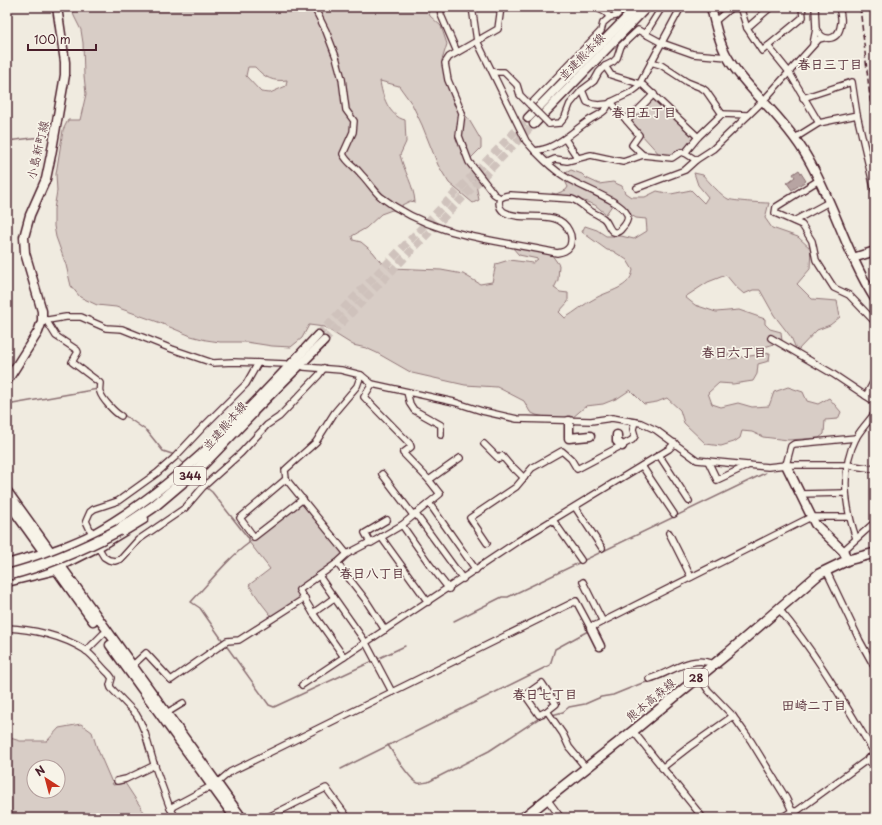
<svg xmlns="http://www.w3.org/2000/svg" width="882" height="825" viewBox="0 0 882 825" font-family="'Playpen Sans','Klee One',sans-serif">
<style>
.green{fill:#d8cdc6;stroke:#917678;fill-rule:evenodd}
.water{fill:#b7a4a2;stroke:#8b6f72}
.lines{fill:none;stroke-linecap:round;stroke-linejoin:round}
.stream{stroke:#8b6f72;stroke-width:1.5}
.secondary-tunnel{stroke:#cfc2bc;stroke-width:8;stroke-dasharray:8 4;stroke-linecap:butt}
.street-casing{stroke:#4a1f2b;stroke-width:8}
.secondary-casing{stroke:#4a1f2b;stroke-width:11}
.primary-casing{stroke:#4a1f2b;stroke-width:12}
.highway-casing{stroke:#4a1f2b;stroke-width:13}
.street{stroke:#f7f3e8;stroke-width:5.5}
.secondary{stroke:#f7f3e8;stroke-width:8}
.primary{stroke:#f7f3e8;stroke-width:9}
.highway{stroke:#f7f3e8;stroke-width:10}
.rail{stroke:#4a1f2b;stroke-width:1.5;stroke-dasharray:6 3;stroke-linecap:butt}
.street-bridge-casing{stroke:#4a1f2b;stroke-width:8;stroke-linecap:butt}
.highway-bridge-casing{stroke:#4a1f2b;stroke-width:13;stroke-linecap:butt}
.street-bridge{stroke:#f7f3e8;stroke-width:5.5}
.highway-bridge{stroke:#f7f3e8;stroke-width:10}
.labels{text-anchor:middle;stroke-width:3.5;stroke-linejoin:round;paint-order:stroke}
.shield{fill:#f7f3e8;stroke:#7e5f64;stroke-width:1}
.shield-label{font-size:11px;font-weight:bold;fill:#4a1f2b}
.street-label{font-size:12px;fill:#4a1f2b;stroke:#f7f3e8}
.neighbourhood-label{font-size:13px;font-weight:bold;fill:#4a1f2b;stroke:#f7f3e8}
</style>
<rect width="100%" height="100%" fill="#f0ebe0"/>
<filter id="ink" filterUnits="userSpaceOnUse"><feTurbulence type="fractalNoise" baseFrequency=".025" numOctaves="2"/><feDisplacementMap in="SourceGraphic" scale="8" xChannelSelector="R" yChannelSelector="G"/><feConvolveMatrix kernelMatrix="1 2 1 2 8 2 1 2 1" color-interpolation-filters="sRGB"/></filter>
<g filter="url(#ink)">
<g class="green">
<path d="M72,7H427L430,16L441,26L447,44L442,60L454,105L468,118L481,140V148L467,162L474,174L479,200L473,203L449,183L438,165L422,125L412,104L399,86L380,81C382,96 389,116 405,120L406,142L400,155C404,171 414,186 415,202L410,201L402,205L404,214L392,210L381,214L366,228L352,236L353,240L361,242L373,252L380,261L391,268L441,270L463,274L480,284L492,282L496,264L509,260L533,263L538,259L519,255L512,247L533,245L547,248L559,265L558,280L554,288L560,292L568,293V302L559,312L565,318C575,312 584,304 594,299C609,290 630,289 633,270L627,260L613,251L607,250L582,232L585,226L597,230L606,236H621L634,239L647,231L646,219L636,218L613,204L606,214L595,205L584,201L554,199L552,193L556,194L566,190L568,187L562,175L571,170L582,174L586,178L599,184L613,182L622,186L625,193L631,197H645L657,191L671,194L691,190L704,203L708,197L698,185L694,173L703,175C707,180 722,196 728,199C732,201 762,203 769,203L765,218L772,228L798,237L811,249L810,269L797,284L812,299L837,301L840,317L830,325L817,330L797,351L791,337L774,315L760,290H753L744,294L736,287L726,275L708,282L685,297L695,305L716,312L739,310L765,319V324L770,329L781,332L782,341C774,344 767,347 758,348C744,350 740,347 728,354L729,359L770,353L769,361L758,364L757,374L753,381L733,384L719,383L708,393L712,404L721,407L738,403L752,407L769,406L774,392L788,387L803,392L807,401L818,404L829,398L841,412L838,419L825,420L824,434L819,438L788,440L763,437L752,432L742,431L740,438L734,442L721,446L706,444L684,423L680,410L667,398L657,402L644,404L630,390L618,398L603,404L586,406L572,418L558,420L536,415L530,412L524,401L497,387L465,385L412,373L377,353L366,348L353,345L324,327L309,325L302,338L291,347L272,346L246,342H220L206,340L191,336L158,322L116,307L97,305L80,297L71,286L66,265L56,237L54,226V209L57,191L56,174L63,130L68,120H80L86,94L84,76L83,43L81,30L74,16ZM248,67H255C265,78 273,82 287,80L286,86L270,93L261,92L246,76Z"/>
<polygon points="652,97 695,137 686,150 680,151 673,156 661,156 630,122 630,120"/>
<polygon points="303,499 347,554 299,590 305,598 273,618 262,604 249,585 270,569 249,542"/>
<path d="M81,724L92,732L97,748L113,785L125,783L148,818H7V737L20,741H47L59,728ZM34,767H58V791H34Z"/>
</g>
<polygon class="water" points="799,170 806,181 792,190 787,183 795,177 793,174"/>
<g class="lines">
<g class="stream">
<polyline points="7,141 41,137"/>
<polyline points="7,405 98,389"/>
<polyline points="121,413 147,431 163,451 175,455"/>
<polyline points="177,457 183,463"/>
<path d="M207,488L212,492L249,539V543C227,559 210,582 191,602L200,608L223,641"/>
<polyline points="454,621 502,597 508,597 765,473"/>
<polyline points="225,644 269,705 274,707 373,661"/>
<polyline points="377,659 405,646"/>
<polyline points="717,667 721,668"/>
<polyline points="552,715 563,712 569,707 585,704 601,697 613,695 640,684 662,678 675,671"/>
<path d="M388,745C393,753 410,780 418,783C421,784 425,782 428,782L489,751L541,717L548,716"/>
<polyline points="341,769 550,665 555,649 588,631"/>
</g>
<g class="secondary-tunnel">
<polyline points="318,335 528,118"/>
<polyline points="324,341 534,124"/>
</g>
<defs>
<g id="street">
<path d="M314,7L326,31L336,57L342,79L346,110L354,121L353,132L343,154C348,164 354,165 361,174C368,181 374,191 381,197C434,238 495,239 557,253C563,252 567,251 570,246C572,240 572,236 569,231C558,207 523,223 504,212C499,208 498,204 500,198L505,196L510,195L572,199C580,202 585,208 592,212C596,214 600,216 603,218C608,221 609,231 614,232C618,233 620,231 622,228C625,225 629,219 627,214C620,200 580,187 567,178C553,170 536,153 526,141L477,41L472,7"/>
<polyline points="440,7 441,15 457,52"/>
<polyline points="595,7 605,12 610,17"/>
<polyline points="740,7 747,28 762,51 803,17 802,7"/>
<polyline points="714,22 732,7"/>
<polyline points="747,28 771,7"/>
<path d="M816,29C825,44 839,40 841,23C842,18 840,12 839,7"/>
<polyline points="645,34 662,7"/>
<polyline points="813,44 816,29 815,7"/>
<polyline points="768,46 789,72 819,123"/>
<polyline points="651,62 661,65 687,82 702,88 706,91 722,114"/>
<polyline points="605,66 611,75 643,85 698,137"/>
<polyline points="493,72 504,72 517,85 520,95 530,105 601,31 603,23 610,17 616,16 625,7"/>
<polyline points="582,90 594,81 599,72 605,66 613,62 617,58 621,46 638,30 662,43 693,54 727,57"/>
<polyline points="611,102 627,121 654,94"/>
<polyline points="857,115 875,192"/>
<polyline points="627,121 639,135 632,145 643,155 672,158 681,152 685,153 698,137 722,114 748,115"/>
<path d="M549,124L560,123L565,117L570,104L582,90L587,102C594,106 601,105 609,104"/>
<polyline points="795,138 819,123 857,115 852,82 803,98"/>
<polyline points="565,139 577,157"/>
<path d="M535,151C540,150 545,149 550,147C564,141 575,130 588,121C593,117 601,115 606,109C608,106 608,104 611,102L630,93L638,87L681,7"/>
<polyline points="696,160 713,149 763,101 819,39 823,38"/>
<polyline points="548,162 555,159 567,161 591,155 623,162 643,155"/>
<polyline points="819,180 776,207 775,213 802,225 812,241 816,260 834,288 849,295 875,322"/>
<polyline points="637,188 685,170 696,160 685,153"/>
<polyline points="500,198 494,194 469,162 459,136 462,113 448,80 445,63 449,57 498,29 501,7"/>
<polyline points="794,221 829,202"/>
<path d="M46,320L56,336L77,350L78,352L72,362L100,383C100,385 99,390 100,392C102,399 115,413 121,416"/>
<polyline points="42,321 66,317 81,317 106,328 122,329 172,349 213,363 233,362 286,364"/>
<polyline points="771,338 833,374 875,402"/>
<polyline points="304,367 341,370 361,375 372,384 454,402 482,411 517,419 591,421 612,418 641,423 656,430 697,460 768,467 786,465 847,465 875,469"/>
<polyline points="372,384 364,397 410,444 411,447 403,453 429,480 440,494 402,525 430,565 449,589"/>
<polyline points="407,392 410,404 414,410 441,425 441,435"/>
<polyline points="866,396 875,379"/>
<polyline points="484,444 499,459 502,456 513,469 514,468 524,478"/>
<polyline points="659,455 689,501"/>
<polyline points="708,461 717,480 749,465"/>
<polyline points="786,465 791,446 794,444 856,438"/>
<polyline points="642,466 674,514"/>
<polyline points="382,474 413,515"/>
<polyline points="286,479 240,518 254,537 303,499"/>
<polyline points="429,480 460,458"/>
<polyline points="800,494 845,493"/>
<polyline points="429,503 476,570"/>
<polyline points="575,507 602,548"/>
<polyline points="415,513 463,579"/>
<polyline points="553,520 581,560"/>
<polyline points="669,533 691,577"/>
<polyline points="92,534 86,521 90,512 94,509 118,501 157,473 174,458 204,426 246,384 258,363"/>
<polyline points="381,537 428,602"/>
<path d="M856,538C845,506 840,470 856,438C861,429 869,421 875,413"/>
<polyline points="370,542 371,543 402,525"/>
<polyline points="487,543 470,518 516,487 532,468 562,451 571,459 577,469 632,440 635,436 633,429 635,422"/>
<polyline points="98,547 104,557 109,560 115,561 121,559 138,540 185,508 203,487 241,453 267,425 279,417 319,375 324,368"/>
<polyline points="843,551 875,522"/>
<polyline points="347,554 286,479 285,470 316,442 335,412 357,386 361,375"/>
<polyline points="337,563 365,599 385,630"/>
<polyline points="826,570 860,641 875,668"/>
<polyline points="319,576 366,643 392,692"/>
<polyline points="583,582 603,622"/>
<path d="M779,609C817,654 845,704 875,754"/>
<polyline points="313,613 334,598"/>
<path d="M7,628C32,629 63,636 85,650C94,656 101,667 109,674L112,678L110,685L111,688L136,714L140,721L145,733L154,764L170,808L176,818"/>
<polyline points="86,651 103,634"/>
<polyline points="344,657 313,613 299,590 337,563 347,554 370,542 365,533 387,520"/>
<polyline points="132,666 146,653 171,680 227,641 239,640 305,598"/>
<polyline points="699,676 708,690 733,716 751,741 786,798 792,811"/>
<path d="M649,679C671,673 691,654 714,664"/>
<polyline points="302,685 518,541 669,449 675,443"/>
<polyline points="547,711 556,704 542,683 525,695 539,715 547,711 563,734 569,747 586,768"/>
<polyline points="165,714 183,703"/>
<polyline points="633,731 703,818"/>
<polyline points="868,758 875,770"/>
<polyline points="662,768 689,747 733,716"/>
<polyline points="117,781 126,779 155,765"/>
<polyline points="547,799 561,818"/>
<polyline points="170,808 217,783 230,772 576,601 590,627 592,627 811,517 849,517"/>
<polyline points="270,816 326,788 348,818"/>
<polyline points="781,818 792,811 797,811 875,754"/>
</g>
<g id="secondary">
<path d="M711,7C715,24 719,43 728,58C737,74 750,87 762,100C779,118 795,136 807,157C834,203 847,255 875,299"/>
<polyline points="528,118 637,7"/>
<polyline points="534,124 647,7"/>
<polyline points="853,258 875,251"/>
<polyline points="7,381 38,332 42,321 42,311 25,253 24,237 30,215 46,179 51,155 65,75 65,62 57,7"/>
<polyline points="249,416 324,341"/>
<polyline points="569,421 569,438 590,436"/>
<polyline points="617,435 617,441 622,446"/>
<polyline points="786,465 815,524 843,551 848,560"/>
<polyline points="7,491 242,818"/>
<polyline points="7,501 93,621"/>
<path d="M48,553C63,547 78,542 93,534C179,486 252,407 318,335"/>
<polyline points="56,568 98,547 144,519"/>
<polyline points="592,627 591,628 600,646"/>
<polyline points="110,645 235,818"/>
</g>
<polyline id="primary" points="523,818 633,731 728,653 819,574 848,560 875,553"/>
<g id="highway">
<polyline points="119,530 153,507 199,468 252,413"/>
<polyline points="7,565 45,554"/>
<polyline points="7,581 56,569"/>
</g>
</defs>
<use href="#street" class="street-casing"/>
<use href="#secondary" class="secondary-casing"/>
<use href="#primary" class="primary-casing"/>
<use href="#highway" class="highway-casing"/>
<use href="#street" class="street"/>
<use href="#secondary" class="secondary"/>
<use href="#primary" class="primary"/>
<use href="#highway" class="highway"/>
<polyline class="rail" points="860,7 875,143"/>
<defs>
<polyline id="street-bridge" points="530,105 549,124"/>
<path id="highway-bridge" d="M7,575C47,565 83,549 119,530"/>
</defs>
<use href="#street-bridge" class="street-bridge-casing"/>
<use href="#highway-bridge" class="highway-bridge-casing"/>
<use href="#street-bridge" class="street-bridge"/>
<use href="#highway-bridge" class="highway-bridge"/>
</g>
</g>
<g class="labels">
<g class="shield">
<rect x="174" y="467" width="32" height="18" rx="3"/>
<rect x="684" y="669" width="24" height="18" rx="3"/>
</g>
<g class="shield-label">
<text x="190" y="480">344</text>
<text x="696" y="682">28</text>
</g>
<g class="street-label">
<text transform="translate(582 57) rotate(-46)" y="4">並建熊本線</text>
<text transform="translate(38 150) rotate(-77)" y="4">小島新町線</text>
<text transform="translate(225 426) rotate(-49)" y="4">並建熊本線</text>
<text transform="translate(651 700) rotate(-40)" y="4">熊本高森線</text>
</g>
<g class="neighbourhood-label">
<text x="830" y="69">春日三丁目</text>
<text x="644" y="117">春日五丁目</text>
<text x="734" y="357">春日六丁目</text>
<text x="372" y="578">春日八丁目</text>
<text x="545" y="699">春日七丁目</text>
<text x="814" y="710">田崎二丁目</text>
</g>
</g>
<rect width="882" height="825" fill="none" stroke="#f7f3e8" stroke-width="24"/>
<rect x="12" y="12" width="858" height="801" fill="none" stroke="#4a1f2b" stroke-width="1.5" filter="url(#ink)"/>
<g transform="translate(46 779) rotate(324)"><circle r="19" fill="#f7f3e8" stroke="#b29e9c"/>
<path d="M0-3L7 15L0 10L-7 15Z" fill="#c8321e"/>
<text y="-6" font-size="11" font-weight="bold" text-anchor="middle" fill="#4a1f2b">N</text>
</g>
<path d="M28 44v6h68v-6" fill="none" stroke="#4a1f2b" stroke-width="2"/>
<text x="34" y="44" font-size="12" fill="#4a1f2b" stroke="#f7f3e8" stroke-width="3" paint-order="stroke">100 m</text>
</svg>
